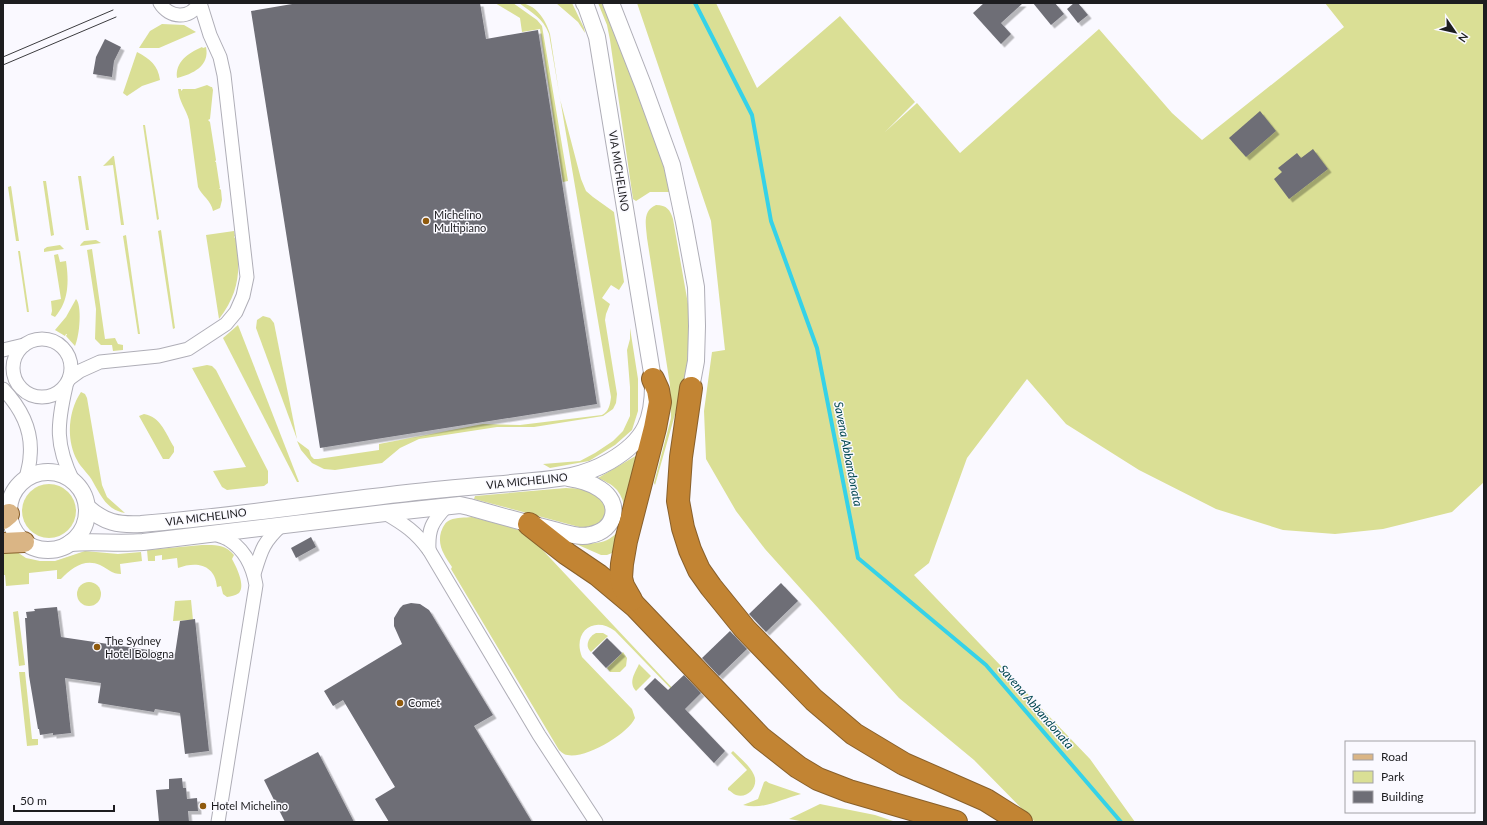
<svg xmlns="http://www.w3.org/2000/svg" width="1487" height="825" viewBox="0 0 1487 825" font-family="Lato,sans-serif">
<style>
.green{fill:#dadf95}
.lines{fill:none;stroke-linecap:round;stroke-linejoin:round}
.stream{stroke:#35d2e8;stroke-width:4}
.building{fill:#6e6e76;filter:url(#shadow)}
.minor-casing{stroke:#afaeb7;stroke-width:15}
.tertiary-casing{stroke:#afaeb7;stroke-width:18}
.primary-casing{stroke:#88602c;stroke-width:22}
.motorway-casing{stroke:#88602c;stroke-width:24}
.minor{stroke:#fff;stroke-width:13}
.tertiary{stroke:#fff;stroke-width:16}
.primary{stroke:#dab585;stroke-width:20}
.motorway{stroke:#c28433;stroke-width:22}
.tram{stroke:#3c3c3f;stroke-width:1}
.poi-dot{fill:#8f5a0d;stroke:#faf9ff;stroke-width:1.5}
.labels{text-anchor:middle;stroke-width:3;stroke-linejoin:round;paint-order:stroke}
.street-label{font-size:11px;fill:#1d1d20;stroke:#faf9ff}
.poi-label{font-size:11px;fill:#1d1d20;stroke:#faf9ff;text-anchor:start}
.water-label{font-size:12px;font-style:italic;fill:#034851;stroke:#faf9ff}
</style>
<defs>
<filter id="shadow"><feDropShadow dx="3.5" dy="3.5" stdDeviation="0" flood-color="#0004"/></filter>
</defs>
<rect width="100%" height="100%" fill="#faf9ff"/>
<g class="green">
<polygon points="495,3 513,3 537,20 542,26 568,181 563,182 540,29 522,32 520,18"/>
<path d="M519,3C535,3 546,20 550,34L560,99L581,179L586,191L593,197L614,212L624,282L619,290L611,285L602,298L610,304L606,314L605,320L617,394L616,403L613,409L603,416L534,427H497L419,439L400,448L382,463L335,470L324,469L312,463L301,450L297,441L309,450L311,456L314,459H318L379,450V444L483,424L520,425L602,415C609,411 610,405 611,397L549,34C543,18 532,13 519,3Z"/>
<polygon points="556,3 572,3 584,28 585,33 578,22"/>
<polygon points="598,3 605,3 660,146 670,192 650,192 636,201 633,199 610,40 607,25"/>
<polygon points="637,3 716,3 757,88 840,16 915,102 885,132 917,103 960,153 1099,29 1172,113 1202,140 1344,27 1325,3 1484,3 1484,482 1452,512 1383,529 1335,534 1283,530 1216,509 1139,470 1066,424 1027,379 967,458 929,563 914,575 1090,759 1135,822 1035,822 974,760 899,698 765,549 736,511 706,459 704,411 712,352 725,350 711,221"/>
<polygon points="162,24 184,25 196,32 159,48 139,48 150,31"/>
<path d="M202,47L203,48L206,47C210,66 193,74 177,78C175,62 188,53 202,47Z"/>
<path d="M137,52C150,59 158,65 160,80L142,86L127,96L123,93Z"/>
<path d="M207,85L211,87H212L213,90L210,119L208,120L210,122L216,160L215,162H216L220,188H219L221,190L222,200L220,208L213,211C211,200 202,196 198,187L189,120C186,109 179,102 178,89H181V91L183,89H195Z"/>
<polygon points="143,125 145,125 159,219 157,220"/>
<polygon points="113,156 114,156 124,225 121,225 113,165 103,166"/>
<polygon points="78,176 81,176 89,230 86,230"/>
<polygon points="43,181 46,181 54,235 51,236"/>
<polygon points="11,186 19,241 16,241 8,187"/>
<path d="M656,205C667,205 670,210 673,219L688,304L690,322L687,364L685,379L655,485L654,483L671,418L670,385L647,238C646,225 642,211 656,205Z"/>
<polygon points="161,230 175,328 173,329 158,231"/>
<path d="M234,231L235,236L234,237L236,239C241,271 239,293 219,319L206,235Z"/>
<polygon points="126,235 140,334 138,334 123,236"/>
<polygon points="96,240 101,243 80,246 81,244 84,241"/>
<polygon points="60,245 64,249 44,252 44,249 47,247"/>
<polygon points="92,249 105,339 115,338 118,344 123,345 123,350 113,351 112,345 101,345 95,339 96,309 87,250"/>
<polygon points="18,251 20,251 29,312 27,312"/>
<path d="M58,254L60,262L66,261C69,282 69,301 55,317L51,315L52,311L51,301L61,299L54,255Z"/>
<path d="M76,299C82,305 80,335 75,346L66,336L67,334H66L65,336L55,330L66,317Z"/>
<polygon points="263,316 270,318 274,323 297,439 256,328 257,320"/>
<polygon points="238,325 299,482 297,482 223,338"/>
<polygon points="630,328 638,379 638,411 632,430 615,445 589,461 550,468 543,464 580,461 595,453 613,441 623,431 630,416 630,387 627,350 630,339"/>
<polygon points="207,365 212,366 216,370 268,471 268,483 264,486 227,490 222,487 213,471 246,467 192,368"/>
<path d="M81,392L85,394L87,398L102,485L107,497L125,513C107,510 101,496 93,482C89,474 81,468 77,460C66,440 68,411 81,392Z"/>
<path d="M144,414C161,417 166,434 174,447V452L169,459H163L139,416Z"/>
<path d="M639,454L642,456L625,525L615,550L612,553L607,555H601L576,544L578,543C588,544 600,544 609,539C627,529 629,505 617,490C612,484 604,481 598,478Z"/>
<circle cx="49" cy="511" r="27"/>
<path d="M566,488C584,489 592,489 605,501L606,519L592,528H583L474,499L475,496Z"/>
<path d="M472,517L510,527L521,531L536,543L677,693L676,694L615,631C594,615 572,632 582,657L632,709L635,718C628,734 582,762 564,754C564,754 560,751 559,750L451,569L452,567C445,556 437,546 441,532C443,527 445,522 450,520C457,517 465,518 472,517Z"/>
<path d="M202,545C215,545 225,544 234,555L232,559C236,566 246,586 239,593C235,596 231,596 227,597L223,594L221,586L217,587C215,564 196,561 178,568L177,558L162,560V555L155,556V561H148L147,550Z"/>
<path d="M85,551L118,554L141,552L142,561L120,564L121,574C112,574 108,569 100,565C85,558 71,568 61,579H57V570L29,573V584L6,586L5,575H3V552H17L26,558L40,561H55Z"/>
<circle cx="89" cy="594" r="12"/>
<polygon points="191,600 193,620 173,621 175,601"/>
<polygon points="18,611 25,665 19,666 13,612"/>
<path d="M596,633H603L608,636L591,652C584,646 589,636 596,633Z"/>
<polygon points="623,652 627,658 626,666 620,672 610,672 607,668"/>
<path d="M639,664L651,676L636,691C628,682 635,673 639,664Z"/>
<polygon points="19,672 25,672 32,739 38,739 38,745 27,746"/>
<path d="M733,751C740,758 750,766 754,775C759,786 748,799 736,795C733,794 731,791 728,790V788L747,770L731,753Z"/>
<path d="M766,781L769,783L801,794C781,799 764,810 743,805L758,799L764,782Z"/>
<polygon points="820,804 875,815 896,822 806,822 789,819"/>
</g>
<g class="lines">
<polyline class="stream" points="695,3 752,115 771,221 817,348 858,558 986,665 1121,822"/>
</g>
<g class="building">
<polygon points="298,3 480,3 486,39 538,30 597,404 320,448 251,11"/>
<polygon points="984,3 1023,3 1001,23 1011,34 1001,44 973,13"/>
<polygon points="1033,3 1055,3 1064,14 1051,25"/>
<polygon points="1074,3 1078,3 1088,15 1078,23 1067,9"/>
<polygon points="105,39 121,47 114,61 112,77 93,74 96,57"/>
<polygon points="1260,111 1276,131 1246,157 1229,138"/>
<polygon points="1313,149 1328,169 1289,199 1274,179 1282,172 1278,168 1297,153 1301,158"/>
<polygon points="311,537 316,547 296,558 291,548"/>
<polygon points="781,583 798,601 766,632 749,614"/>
<polygon points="411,603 420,604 429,610 493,715 474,726 532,822 389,822 375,799 395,787 343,700 333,706 324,691 402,644 394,626 394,618 400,608 403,605"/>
<polygon points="57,607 61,637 175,654 180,621 195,619 209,751 185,754 180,713 155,709 154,712 98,703 101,683 65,678 71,733 53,735 53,733 40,735 39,729 38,729 29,676 25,618 27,618 26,612 35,611 34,609"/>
<polygon points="730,631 747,649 719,676 702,658"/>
<polygon points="607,638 622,653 606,668 592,653"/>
<polygon points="684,675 701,693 685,709 725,751 714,763 644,689 655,678 668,690"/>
<polygon points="318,752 354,822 285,822 264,780"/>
<polygon points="182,778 183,788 186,788 187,799 197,798 198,811 188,811 189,822 159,822 156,790 169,789 169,779"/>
</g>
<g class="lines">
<defs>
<g id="minor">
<path d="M160,3C169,18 190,20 199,3"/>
<circle cx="42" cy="368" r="29"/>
<polyline points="3,350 24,345"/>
<polyline points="69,379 80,371 100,362 159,356 188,349 226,324 236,312 243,296 247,277 224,75 220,57 210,35 200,3"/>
<path d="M66,386C57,425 55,444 73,481"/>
<path d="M3,389C21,408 33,430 30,457C30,464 27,472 26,479"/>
<path d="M385,513C404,524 416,532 429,550L539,735L596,822"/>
<path d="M215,534C219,536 225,537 229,540C245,550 253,568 256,585L218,822"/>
<path d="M429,550C428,529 432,522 446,507"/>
<path d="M254,574C261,551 263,542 282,525"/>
</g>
<g id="tertiary">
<polyline points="611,3 643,85 672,165 684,222 696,287 697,326 696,361 691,388"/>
<circle cx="48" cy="511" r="39"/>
<path d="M87,507C105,523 118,525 141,524C240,516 337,500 435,490C464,487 493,485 522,482C555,479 581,478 610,461C646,440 654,419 653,379L597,37L586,6L584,3"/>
<path d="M70,543C94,541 118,544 143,542L385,513L460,505L469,507C497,515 526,523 554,530C566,533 579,538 590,535C616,530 622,503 600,489C590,482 579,480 568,478"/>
</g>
<g id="primary">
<polyline points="3,519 9,514"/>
<polyline points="3,543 24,542"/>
</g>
<g id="motorway">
<polyline points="691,388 681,457 678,501 683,528 690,550 699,570 711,587 745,629 814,700 854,734 904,764 986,800 1021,822"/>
<polyline points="529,524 567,554 598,575 635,606 761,738 798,767 818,779 849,791 956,822"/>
<polyline points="631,600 623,586 621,578 622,564 626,541 655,428 660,402 658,390 653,379"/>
</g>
</defs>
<use href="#minor" class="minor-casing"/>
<use href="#tertiary" class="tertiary-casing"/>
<use href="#primary" class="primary-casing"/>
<use href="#motorway" class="motorway-casing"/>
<use href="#minor" class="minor"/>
<use href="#tertiary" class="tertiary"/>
<use href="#primary" class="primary"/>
<use href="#motorway" class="motorway"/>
<g class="tram">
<polyline points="3,57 113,10"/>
<polyline points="3,65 116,17"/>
</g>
</g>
<g class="poi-dot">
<circle cx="426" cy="221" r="4"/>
<circle cx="97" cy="647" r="4"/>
<circle cx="400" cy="703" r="4"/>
<circle cx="203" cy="806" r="4"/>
</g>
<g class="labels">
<g class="street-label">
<text transform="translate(619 171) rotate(81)" y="4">VIA MICHELINO</text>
<text transform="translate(527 481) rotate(-6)" y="4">VIA MICHELINO</text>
<text transform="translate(206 517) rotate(-7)" y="4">VIA MICHELINO</text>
</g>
<g class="poi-label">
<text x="434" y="219">Michelino<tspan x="434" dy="13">Multipiano</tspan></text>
<text x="105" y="645">The Sydney<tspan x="105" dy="13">Hotel Bologna</tspan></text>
<text x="408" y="707">Comet</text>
<text x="211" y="810">Hotel Michelino</text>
</g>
<g class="water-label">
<text transform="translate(848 454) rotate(79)" y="4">Savena Abbandonata</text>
<text transform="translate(1036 707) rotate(49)" y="4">Savena Abbandonata</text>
</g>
</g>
<rect width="1487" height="825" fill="none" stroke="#1d1d20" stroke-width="8"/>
<rect x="1345" y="741" width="130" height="72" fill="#faf9ff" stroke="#a2a1a6"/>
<rect x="1353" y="754" width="20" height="6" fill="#dab585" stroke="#a2a1a6"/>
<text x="1381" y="761" font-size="12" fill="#1d1d20">Road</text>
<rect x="1353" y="771" width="20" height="12" fill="#dadf95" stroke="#a2a1a6"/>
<text x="1381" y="781" font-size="12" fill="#1d1d20">Park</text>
<rect x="1353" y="791" width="20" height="12" fill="#6e6e76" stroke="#a2a1a6"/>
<text x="1381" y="801" font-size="12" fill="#1d1d20">Building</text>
<g transform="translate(1455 32) rotate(124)" stroke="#faf9ff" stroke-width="3" paint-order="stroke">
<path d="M0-3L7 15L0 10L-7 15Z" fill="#1d1d20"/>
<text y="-6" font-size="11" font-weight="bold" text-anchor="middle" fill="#1d1d20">N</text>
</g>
<path d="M14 805v6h100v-6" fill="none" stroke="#1d1d20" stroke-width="2"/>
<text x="20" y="805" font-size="12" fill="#1d1d20" stroke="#faf9ff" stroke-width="3" paint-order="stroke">50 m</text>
</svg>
